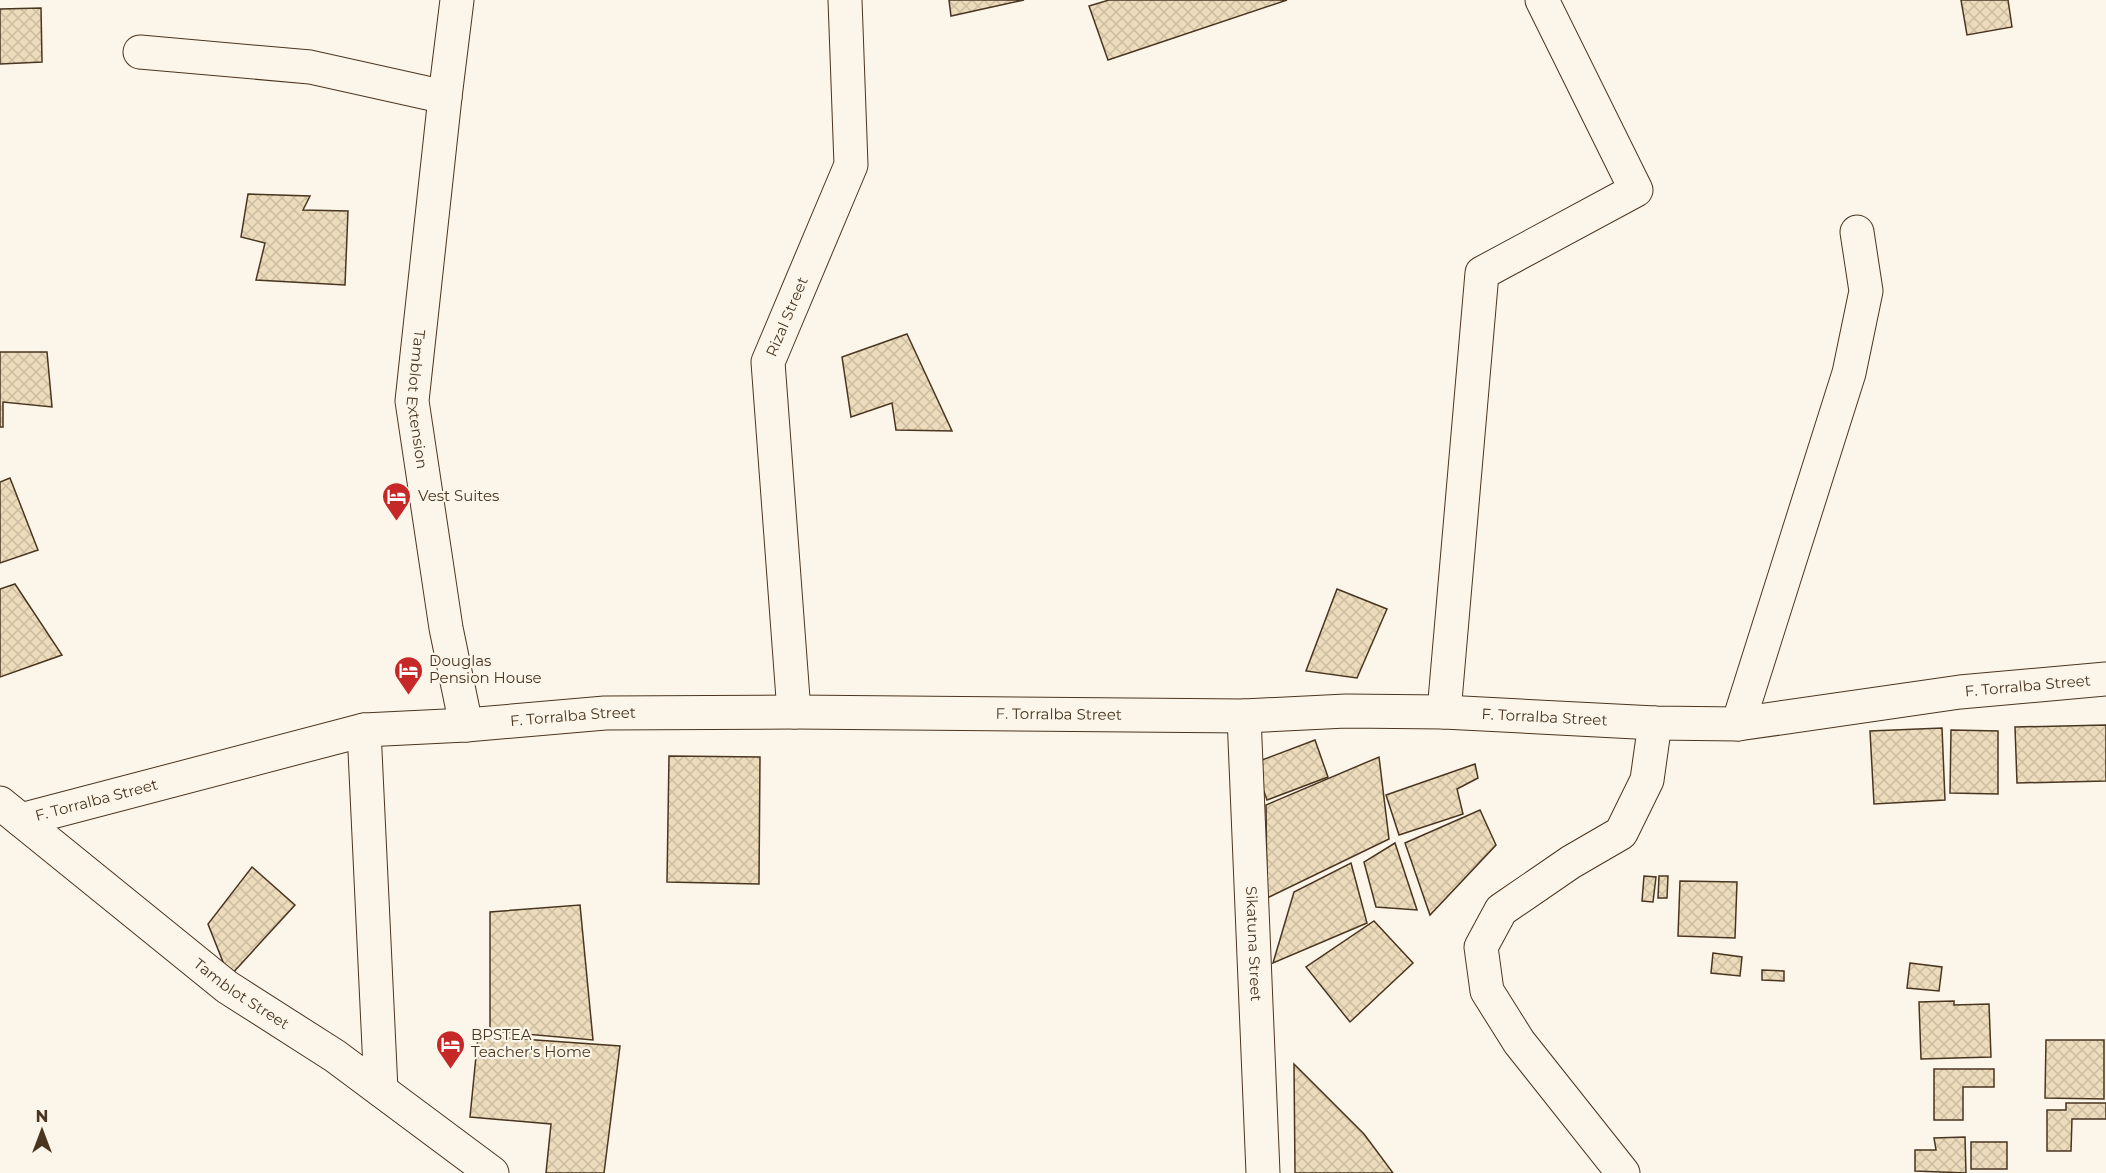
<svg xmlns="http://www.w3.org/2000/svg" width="2106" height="1173" viewBox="0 0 2106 1173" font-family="Montserrat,sans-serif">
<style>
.building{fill:url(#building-cross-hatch);stroke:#4a3520;stroke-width:1.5}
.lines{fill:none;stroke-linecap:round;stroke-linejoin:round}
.street-casing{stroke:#4a3520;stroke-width:35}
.secondary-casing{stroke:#4a3520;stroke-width:35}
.street{stroke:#fbf6e9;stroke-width:33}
.secondary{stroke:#fbf6e9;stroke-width:33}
.labels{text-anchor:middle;stroke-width:4.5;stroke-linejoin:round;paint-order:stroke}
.street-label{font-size:15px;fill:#4a3520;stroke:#fbf6e9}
.poi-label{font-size:15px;fill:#4a3520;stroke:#fbf6e9;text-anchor:start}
</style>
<defs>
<pattern id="building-cross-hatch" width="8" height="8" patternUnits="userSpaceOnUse" patternTransform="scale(1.5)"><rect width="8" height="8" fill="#ecdcbc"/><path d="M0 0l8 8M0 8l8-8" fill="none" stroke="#ccbda1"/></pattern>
</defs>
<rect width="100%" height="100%" fill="#fbf6e9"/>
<g class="building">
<polygon points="949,0 1024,0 951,16"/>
<polygon points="1109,0 1287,0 1108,60 1089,6"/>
<polygon points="1961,0 2008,0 2012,27 1967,35"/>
<polygon points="41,8 42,62 0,64 0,9"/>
<polygon points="248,194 310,196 303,210 348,211 345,285 256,280 265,243 241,237"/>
<polygon points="907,334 952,431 896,430 892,403 851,417 842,357"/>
<polygon points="0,352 47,352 52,407 3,402 3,427 0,427"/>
<polygon points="10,478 38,550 0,563 0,482"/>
<polygon points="15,584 62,655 0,677 0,589"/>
<polygon points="1337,589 1387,609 1357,678 1306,671"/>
<polygon points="2106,725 2106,781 2017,783 2015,727"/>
<polygon points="1942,728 1945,800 1874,804 1870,731"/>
<polygon points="1951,730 1998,731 1998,794 1950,793"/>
<polygon points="1315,740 1328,777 1267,800 1254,763"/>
<polygon points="669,756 760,757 759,884 667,882"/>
<polygon points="1379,757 1389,839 1267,898 1266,805"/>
<polygon points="1475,764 1478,778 1457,789 1463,814 1399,835 1386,795"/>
<polygon points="1480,810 1496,845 1430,915 1405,843"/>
<polygon points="1395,843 1417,910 1376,907 1364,862"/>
<polygon points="1351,863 1367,923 1273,963 1294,892"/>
<polygon points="252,867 295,905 229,977 208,924"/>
<polygon points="1644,876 1656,877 1653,902 1642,901"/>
<polygon points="1659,876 1668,876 1667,898 1658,898"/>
<polygon points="1680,881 1737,882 1735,938 1678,936"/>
<polygon points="580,905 593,1040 490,1031 490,912"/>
<polygon points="1374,921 1413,963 1350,1022 1306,967"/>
<polygon points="1713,953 1742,957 1740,976 1711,973"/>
<polygon points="1910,963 1942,967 1939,991 1907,988"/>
<polygon points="1762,970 1784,971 1784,981 1762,980"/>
<polygon points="1954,1001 1954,1005 1989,1004 1991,1057 1921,1059 1919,1002"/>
<polygon points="478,1036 620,1046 604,1173 546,1173 551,1124 470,1117"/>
<polygon points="2046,1040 2104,1040 2104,1099 2045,1098"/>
<polygon points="1294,1064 1364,1134 1393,1173 1295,1173"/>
<polygon points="1934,1069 1994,1069 1994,1087 1963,1087 1963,1120 1934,1120"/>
<polygon points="2066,1103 2106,1103 2106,1119 2072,1119 2071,1151 2047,1151 2047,1110 2066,1110"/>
<polygon points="1965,1137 1966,1173 1915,1171 1915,1150 1936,1150 1934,1138"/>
<rect x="1971" y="1142" width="36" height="27"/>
</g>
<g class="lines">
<defs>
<g id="street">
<path id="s1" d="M457,0L445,97L412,401L446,628L466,725"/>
<polyline points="140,52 310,67 445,97"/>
<polyline points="1444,712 1482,273 1636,190 1542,0"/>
<path id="s2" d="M1244,716L1263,1173"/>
<polyline points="1738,724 1849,373 1866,291 1857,232"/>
<polyline points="364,730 381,1090"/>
<polyline points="1623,1173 1519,1042 1487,991 1481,947 1501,910 1571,862 1621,833 1647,780 1655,723"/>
</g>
<g id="secondary">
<path id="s3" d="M794,712L768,362L851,165L845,0"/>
<path id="s4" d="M0,803L227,987L335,1056L492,1173"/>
<path id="s5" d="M21,820L364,730L466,725L605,713L794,712L1244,716L1346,711L1444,712L1655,723L1738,724L1960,692L2106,679"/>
</g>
</defs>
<use href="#street" class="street-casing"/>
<use href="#secondary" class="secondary-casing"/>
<use href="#street" class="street"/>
<use href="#secondary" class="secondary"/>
</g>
<defs>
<symbol id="hotel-pin" viewBox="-11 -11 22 30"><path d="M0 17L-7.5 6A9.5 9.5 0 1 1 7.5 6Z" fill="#c62828" stroke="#fbf6e9"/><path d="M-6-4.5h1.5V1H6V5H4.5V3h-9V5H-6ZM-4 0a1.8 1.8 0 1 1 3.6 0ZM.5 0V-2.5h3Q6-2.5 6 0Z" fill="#fff"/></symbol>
</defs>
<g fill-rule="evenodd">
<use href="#hotel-pin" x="380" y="480" width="33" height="45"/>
<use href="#hotel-pin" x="392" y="654" width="33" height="45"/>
<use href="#hotel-pin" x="434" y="1028" width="33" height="45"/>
</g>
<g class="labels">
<g class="street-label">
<text dy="5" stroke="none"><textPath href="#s3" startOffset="400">Rizal Street</textPath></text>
<text dy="5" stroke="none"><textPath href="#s1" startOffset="402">Tamblot Extension</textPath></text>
<text dy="5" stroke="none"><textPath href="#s5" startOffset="2022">F. Torralba Street</textPath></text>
<text dy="5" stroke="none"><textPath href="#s5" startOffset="1050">F. Torralba Street</textPath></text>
<text dy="5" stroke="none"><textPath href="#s5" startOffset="564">F. Torralba Street</textPath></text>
<text dy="5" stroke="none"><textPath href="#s5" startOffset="1536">F. Torralba Street</textPath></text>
<text dy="5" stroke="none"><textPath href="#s5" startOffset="78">F. Torralba Street</textPath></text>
<text dy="5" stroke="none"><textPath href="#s2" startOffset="228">Sikatuna Street</textPath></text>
<text dy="5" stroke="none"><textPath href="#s4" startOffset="308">Tamblot Street</textPath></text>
</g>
<g class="poi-label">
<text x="418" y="501">Vest Suites</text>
<text x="429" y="666">Douglas<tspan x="429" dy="17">Pension House</tspan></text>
<text x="471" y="1040">BPSTEA<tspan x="471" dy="17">Teacher's Home</tspan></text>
</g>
</g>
<g transform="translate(42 1131)" stroke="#fbf6e9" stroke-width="4.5" paint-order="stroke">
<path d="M0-4.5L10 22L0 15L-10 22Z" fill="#4a3520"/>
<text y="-9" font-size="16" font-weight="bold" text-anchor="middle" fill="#4a3520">N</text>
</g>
</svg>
